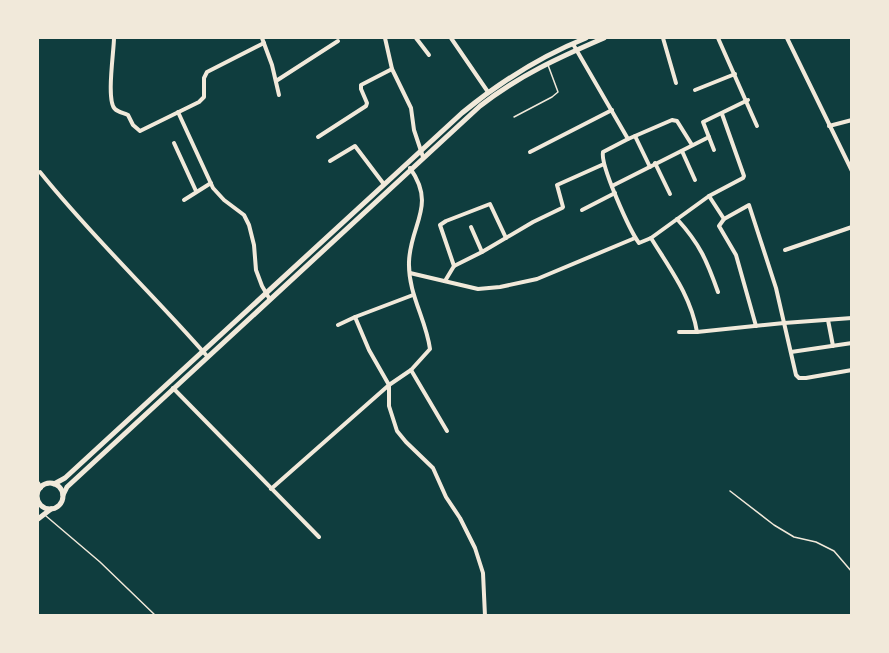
<svg xmlns="http://www.w3.org/2000/svg" width="889" height="653" viewBox="0 0 889 653" font-family="Montserrat,sans-serif">
<style>
.lines{fill:none;stroke-linecap:round;stroke-linejoin:round}
.service{stroke:#f1e9da;stroke-width:1.5}
.minor{stroke:#f1e9da;stroke-width:4}
.secondary{stroke:#f1e9da;stroke-width:5}
</style>
<rect width="100%" height="100%" fill="#0f3d3e"/>
<g class="lines">
<g class="service">
<polyline points="514,117 552,97 558,92 548,65"/>
<polyline points="730,491 774,525 794,537 816,542 834,551 852,572"/>
<polyline points="46,516 100,562 156,616"/>
</g>
<g class="minor">
<path d="M114,38C114,51 106,101 115,109C118,112 124,113 128,115L133,125L140,131L199,102L204,97V78L207,72L264,43"/>
<polyline points="262,38 272,65 279,95"/>
<polyline points="385,38 392,69 411,108 414,130 423,157"/>
<polyline points="416,38 429,55"/>
<polyline points="451,38 488,92"/>
<polyline points="663,38 676,83"/>
<polyline points="718,38 757,126"/>
<polyline points="787,38 852,171"/>
<polyline points="573,44 628,139"/>
<polyline points="276,81 338,41"/>
<polyline points="695,90 735,74"/>
<polyline points="178,112 213,188 224,200 244,215 249,225 254,245 256,270 262,286 269,298"/>
<polyline points="829,126 852,120"/>
<polyline points="635,136 650,167"/>
<polyline points="318,137 366,106 367,103 361,89 361,85 392,69"/>
<polyline points="174,143 196,191"/>
<path d="M692,145L677,121L672,120L628,139L603,152C600,165 630,231 639,243L651,238L709,196L743,178L744,176L722,114"/>
<polyline points="714,150 703,122 748,100"/>
<polyline points="682,151 695,180"/>
<polyline points="530,152 612,110"/>
<polyline points="330,161 355,146 383,183"/>
<polyline points="655,163 670,194"/>
<path d="M40,172C92,237 153,294 207,356"/>
<polyline points="612,186 709,137"/>
<polyline points="709,196 724,219"/>
<polyline points="184,200 211,183"/>
<polyline points="582,210 615,193"/>
<path d="M677,219C700,244 707,261 718,292"/>
<polyline points="471,227 482,252"/>
<path d="M651,238C670,269 691,296 697,332"/>
<polyline points="785,250 852,227"/>
<polyline points="454,266 440,225 446,221 490,204 506,238"/>
<polyline points="410,273 478,289 500,287 537,279 635,238"/>
<polyline points="445,281 454,266 482,252 533,222 562,208 563,207 557,185 604,164"/>
<polyline points="355,317 413,295"/>
<polyline points="828,320 833,346"/>
<polyline points="338,325 355,317 369,350 389,385 389,406 397,431 406,442 433,468 446,497 460,518 475,548 483,573 485,616"/>
<polyline points="756,326 736,255 719,226 724,219 749,205 776,288 796,375 799,378 806,378 852,370"/>
<polyline points="679,332 697,332 784,323 852,318"/>
<polyline points="791,352 852,343"/>
<polyline points="411,370 447,431"/>
<polyline points="173,388 319,537"/>
<polyline points="38,483 41,488"/>
<path d="M271,489L389,385L411,370L430,349C426,319 408,294 409,262C410,224 437,206 410,168"/>
</g>
<g class="secondary">
<circle cx="50" cy="496" r="13"/>
<path d="M54,484L65,478L462,113C500,82 541,56 586,38"/>
<path d="M63,495L67,487L480,106C518,76 560,57 604,38"/>
<polyline points="38,519 51,509"/>
</g>
</g>
<rect width="889" height="653" fill="none" stroke="#f1e9da" stroke-width="78"/>
</svg>
